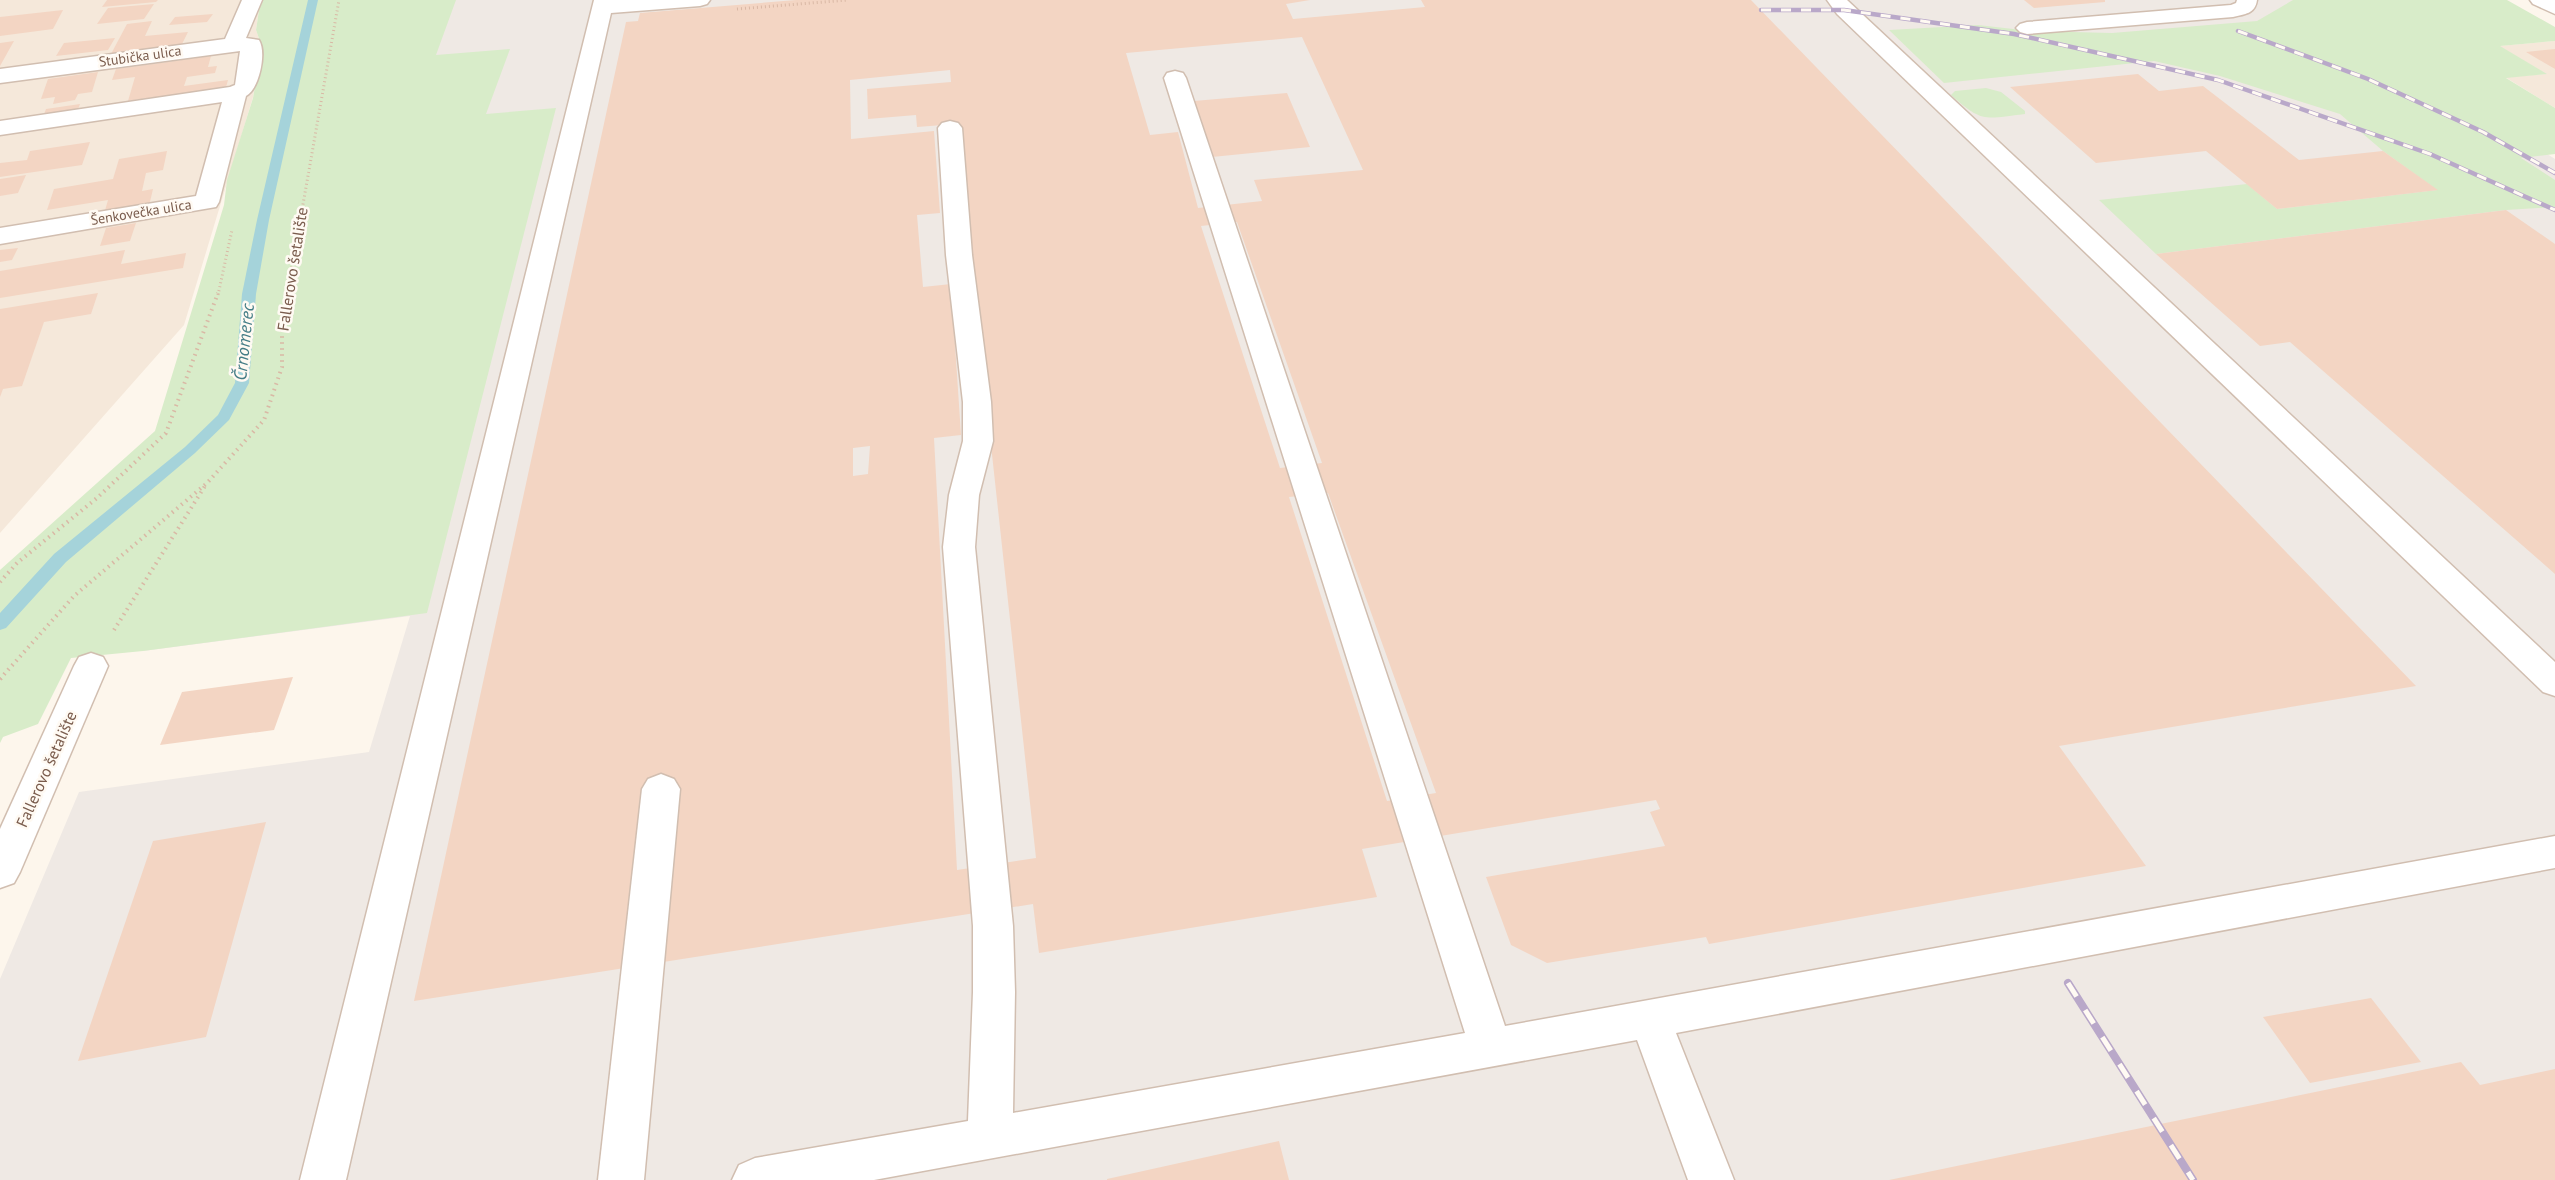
<svg xmlns="http://www.w3.org/2000/svg" width="2555" height="1180" viewBox="0 0 2555 1180" font-family="'PT Sans',sans-serif">
<style>
.residential{fill:#f5e8da}
.industrial{fill:#efe9e4}
.green{fill:#d8ecc9}
.lines{fill:none;stroke-linecap:round;stroke-linejoin:round}
.stream{fill:#a5d3da;fill-rule:evenodd}
.building{fill:#f3d5c3;fill-rule:evenodd}
.minor-casing{stroke:#d1beb0;stroke-width:3}
.path-far2{stroke:#d9b8a5;stroke-width:3;stroke-dasharray:1 3;stroke-linecap:butt}
.path-far1{stroke:#d9b8a5;stroke-width:4;stroke-dasharray:1.5 4.5;stroke-linecap:butt}
.path{stroke:#d9b8a5;stroke-width:4.5;stroke-dasharray:1.5 5;stroke-linecap:butt}
.minor{fill:#fff;fill-rule:evenodd}
.rail-far1-casing{stroke:#b9a8c9;stroke-width:4.5}
.rail-casing{stroke:#b9a8c9;stroke-width:8}
.rail-far1{stroke:#fffaf3;stroke-width:3;stroke-dasharray:10;stroke-linecap:butt}
.rail{stroke:#fffaf3;stroke-width:5;stroke-dasharray:16;stroke-linecap:butt}
.labels{text-anchor:middle;stroke-width:5;stroke-linejoin:round;paint-order:stroke}
.far-street-label{font-size:14px;fill:#7a5c4d;stroke:#fffaf3}
.street-label{font-size:16px;fill:#7a5c4d;stroke:#fffaf3}
.water-label{font-size:18px;font-style:italic;fill:#437c86;stroke:#fffaf3}
</style>
<rect width="100%" height="100%" fill="#fdf6ec"/>
<g class="residential">
<polygon points="0,0 263,0 259,10 256,30 262,47 253,97 184,325 0,533"/>
<polygon points="2555,41 2555,108 2505,77 2546,74 2499,46"/>
</g>
<polygon class="industrial" points="384,0 2303,0 2555,159 2555,1180 0,1180 0,979 79,792 369,752 410,616 143,651"/>
<g class="green">
<polygon points="263,0 456,0 436,55 510,49 486,114 556,108 427,613 143,651 71,658 38,724 3,737 0,743 0,570 155,431 224,205 227,180 253,98 262,47 256,30 259,10"/>
<polygon points="2293,0 2507,0 2555,27 2555,41 2500,46 2547,74 2506,78 2555,108 2555,154 2521,158 2555,180 2555,207 2506,210 2156,254 2099,200 2247,184 2277,209 2437,190 2383,151 2340,114 2220,76 2154,61 1944,83 1889,30 1978,25 2031,31 2112,33 2257,21"/>
<path d="M1986,88L2001,92L2025,111V114C1983,119 1983,123 1951,95L1955,91Z"/>
</g>
<g class="lines">
<polygon class="stream" points="308,0 318,0 269,220 256,294 249,383 229,420 195,453 66,562 6,628 0,630 0,613 54,554 185,447 218,415 235,383 242,294 257,220"/>
</g>
<g class="building">
<polygon points="107,0 158,0 156,2 102,7"/>
<path d="M796,0H1310L1286,4L1293,19L1425,7L1421,0H1751L2416,686L2059,746L2146,866L1709,944L1706,937L1547,963L1511,945L1486,877L1665,846L1650,812L1660,809L1656,800L1362,849L1377,897L1039,953L1033,904L414,1001L626,22L638,21L640,13ZM1302,37L1363,170L1254,180L1262,201L1198,208L1178,132L1150,135L1126,53ZM950,70L951,82L867,89L868,119L916,115L917,127L956,124L1036,858L957,870L934,438L961,435L951,284L923,287L917,215L940,213L934,131L851,139L850,80ZM1237,222L1322,463L1280,468L1201,226ZM870,446L868,474L853,476V448ZM1328,493L1436,793L1387,801L1289,497Z"/>
<polygon points="2024,0 2105,0 2105,2 2034,8"/>
<polygon points="154,4 144,19 97,24 108,8"/>
<polygon points="63,10 53,29 0,36 0,17"/>
<polygon points="213,14 207,22 169,25 175,17"/>
<polygon points="152,21 145,36 188,32 181,46 111,54 127,24"/>
<polygon points="115,38 108,50 56,56 64,43"/>
<polygon points="14,41 0,66 0,43"/>
<polygon points="2555,49 2555,69 2526,52"/>
<polygon points="211,56 208,67 217,66 215,73 187,77 184,86 228,80 225,91 154,101 155,97 128,101 135,77 112,80 116,69"/>
<polygon points="98,72 92,92 78,94 75,100 53,104 55,97 41,99 48,79"/>
<polygon points="2138,74 2159,91 2203,86 2299,160 2383,151 2438,190 2277,209 2206,151 2096,163 2010,87"/>
<polygon points="1287,93 1310,147 1212,157 1194,101"/>
<polygon points="80,104 77,112 43,117 46,109"/>
<polygon points="90,142 82,165 0,177 0,163 27,160 30,151"/>
<polygon points="167,151 163,170 146,173 142,191 153,189 149,206 104,214 108,200 47,210 54,189 113,179 119,159"/>
<polygon points="26,175 18,193 0,196 0,179"/>
<polygon points="2506,210 2555,244 2555,574 2290,342 2260,346 2156,254"/>
<polygon points="136,223 130,241 100,246 106,228"/>
<polygon points="18,248 12,260 0,262 0,250"/>
<polygon points="125,250 121,264 186,253 183,268 0,298 0,271"/>
<polygon points="98,293 91,314 44,322 22,386 3,389 0,397 0,309"/>
<polygon points="293,677 274,730 160,745 182,692"/>
<polygon points="266,822 206,1037 78,1061 153,841"/>
<polygon points="2371,998 2421,1062 2310,1083 2263,1017"/>
<polygon points="2461,1062 2480,1085 2555,1069 2555,1180 1889,1180"/>
<polygon points="1279,1141 1289,1180 1107,1180 1107,1179"/>
</g>
<g class="lines">
<defs>
<g id="minor">
<path d="M242,0H262L246,38L259,40C267,53 259,89 246,96L219,202L216,207L0,244V228L196,196L222,102L0,135V121L230,87L235,85L240,51L0,83V69L225,39Z"/>
<polygon points="594,0 710,0 707,4 700,6 611,13 346,1180 300,1180"/>
<polygon points="1827,0 1847,0 2555,662 2555,696 2543,692 1837,14"/>
<path d="M2237,0H2257C2255,14 2245,14 2233,17L2027,34L2020,32L2016,28L2020,24L2027,22L2231,5L2236,3Z"/>
<polygon points="2530,0 2555,0 2555,14 2533,4"/>
<polygon points="1175,71 1183,73 1186,78 1505,1026 2555,836 2555,868 1676,1033 1734,1180 1688,1180 1637,1040 874,1180 732,1180 739,1165 755,1158 968,1121 973,992 973,926 943,547 949,495 963,441 963,402 946,255 938,128 942,123 950,121 958,123 962,128 972,255 991,402 993,441 979,495 975,547 1013,926 1015,992 1013,1113 1465,1033 1164,78 1167,73"/>
<polygon points="91,653 103,657 108,666 20,872 14,883 0,888 0,829 74,666 79,657"/>
<polygon points="661,774 674,779 680,789 644,1180 598,1180 642,789 648,779"/>
</g>
</defs>
<use href="#minor" class="minor-casing"/>
<g class="path-far2">
<polyline points="737,9 848,0"/>
<polyline points="218,295 232,230"/>
<polyline points="287,295 339,0"/>
</g>
<g class="path-far1">
<polyline points="0,582 17,563 97,498 166,433 218,293"/>
<polyline points="114,630 205,486"/>
<polyline points="0,679 74,596 207,483 264,420 282,367 282,320 287,293"/>
</g>
<polyline class="path" points="0,679 2,677"/>
<use href="#minor" class="minor"/>
<defs>
<g id="rail-far1">
<polyline points="1761,10 1844,10 2014,34 2218,80 2430,154 2555,210"/>
<polyline points="2238,31 2368,79 2483,132 2555,173"/>
</g>
<polyline id="rail" points="2068,983 2193,1180"/>
</defs>
<use href="#rail-far1" class="rail-far1-casing"/>
<use href="#rail" class="rail-casing"/>
<use href="#rail-far1" class="rail-far1"/>
<use href="#rail" class="rail"/>
</g>
<g class="labels">
<g class="far-street-label">
<text transform="translate(140 56) rotate(-8)" y="5">Stubička ulica</text>
<text transform="translate(141 212) rotate(-9)" y="5">Šenkovečka ulica</text>
</g>
<g class="street-label">
<text transform="translate(292 269) rotate(-81)" y="6">Fallerovo šetalište</text>
<text transform="translate(46 769) rotate(-66)" y="6">Fallerovo šetalište</text>
</g>
<g class="water-label">
<text transform="translate(244 342) rotate(-84)" y="6">Črnomerec</text>
</g>
</g>
</svg>
